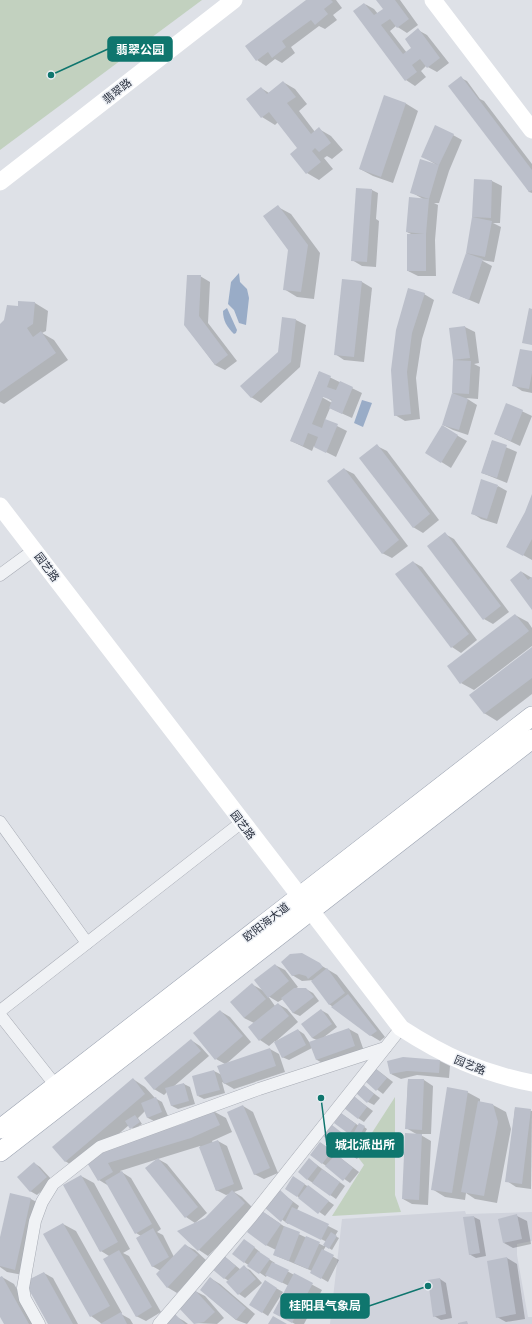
<svg xmlns="http://www.w3.org/2000/svg" width="532" height="1324" viewBox="0 0 532 1324" font-family="'Open Sans','Noto Sans SC',sans-serif">
<style>
.built{fill:#d0d3dc}
.green{fill:#c2d1bf}
.water{fill:#99acc7}
.shadow{fill:#0003;fill-rule:evenodd}
.building{fill:#bbbfca}
.lines{fill:none;stroke-linecap:round;stroke-linejoin:round}
.street-casing{stroke:#a7abb4;stroke-width:13}
.primary-casing{stroke:#9da4b2;stroke-width:20}
.street{stroke:#f0f2f5;stroke-width:12}
.secondary{stroke:#fff;stroke-width:17}
.primary{stroke:#fff;stroke-width:19}
.labels{text-anchor:middle;stroke-width:3;stroke-linejoin:round;paint-order:stroke}
.street-label{font-size:11px;fill:#272e3d;stroke:#edf0f5}
.leader{fill:none;stroke:#0f766e;stroke-width:1.5}
.callout-dot{fill:#0f766e;stroke:#edf0f5;stroke-width:1.5}
.callout{fill:#0f766e;stroke:#0f766e;stroke-width:1.5}
.callout-label{font-size:12px;text-anchor:middle;font-weight:bold;fill:#fff}
</style>
<rect width="100%" height="100%" fill="#dee1e7"/>
<polygon class="built" points="465,1211 466,1214 532,1212 532,1241 517,1244 517,1255 528,1317 532,1317 532,1324 330,1324 342,1219"/>
<g class="green">
<polygon points="0,0 202,0 0,150"/>
<polygon points="395,1097 395,1195 401,1212 332,1216 364,1165 357,1156"/>
</g>
<g class="water">
<polygon points="239,273 240,282 247,289 249,298 246,325 239,323 234,310 228,304 231,282"/>
<path d="M227,308L237,330L236,333L234,334C227,327 223,321 223,311Z"/>
<polygon points="362,400 372,403 363,427 354,423"/>
</g>
<g class="shadow">
<polygon points="308,0 336,0 342,8 333,15 337,20 325,29 319,26 291,47 295,53 282,63 275,59 266,66 257,60"/>
<polygon points="378,0 400,0 418,25 407,33 396,26 390,31 407,53 413,48 418,30 427,35 449,63 437,72 426,66 421,71 426,77 415,86 406,80 365,4 374,9 378,14 384,9"/>
<polygon points="461,78 467,81 480,99 484,101 532,164 532,193 529,192"/>
<polygon points="283,82 295,89 307,104 299,111 315,132 319,129 331,136 343,150 332,159 327,156 324,158 333,169 319,180 307,173 299,148 278,122 275,125 262,117 248,99 261,88 269,93"/>
<polygon points="405,103 418,111 393,183 373,176 360,169"/>
<polygon points="453,135 462,140 449,171 439,203 434,203 438,205 435,240 436,276 418,276 408,271 413,235 407,232 423,199 411,192 435,164 422,156"/>
<polygon points="475,180 492,181 502,186 500,223 493,223 501,227 494,262 481,260 492,266 479,304 453,293 467,254 473,217"/>
<polygon points="372,190 378,193 376,219 379,221 376,267 362,266 352,260"/>
<polygon points="278,207 291,214 320,253 314,299 297,297 284,289 290,250"/>
<polygon points="200,276 210,282 208,323 237,361 225,370 215,365 185,324"/>
<polygon points="343,280 362,282 372,288 364,362 344,360 335,354"/>
<polygon points="424,294 434,300 422,339 416,378 420,419 405,421 395,415 392,370"/>
<polygon points="19,302 35,303 48,311 46,331 42,333 54,340 68,360 4,404 0,402 0,325 19,307"/>
<polygon points="283,318 296,320 306,325 300,367 261,403 251,397 279,353"/>
<polygon points="465,327 475,332 479,363 474,364 480,367 478,399 466,398 477,405 468,435 453,430 443,425 453,394 454,360 450,329"/>
<polygon points="532,352 532,393 522,391 513,385"/>
<path d="M319,372L362,393L352,418L330,408L325,420L347,431L336,457L314,446L312,451L291,441ZM319,393L332,401V403L318,395Z"/>
<polygon points="507,404 532,416 520,446 495,434"/>
<polygon points="442,427 467,441 451,468 427,453"/>
<polygon points="492,441 517,452 507,483 482,473"/>
<polygon points="377,446 387,451 439,520 423,533 413,527"/>
<polygon points="344,469 354,474 408,546 392,558 382,553"/>
<polygon points="498,486 507,491 497,524 481,519 472,513"/>
<polygon points="532,497 532,560 507,546 526,512"/>
<polygon points="445,534 454,539 509,612 493,624 484,619"/>
<polygon points="413,562 422,567 477,640 461,653 452,647"/>
<polygon points="522,572 532,578 532,608"/>
<polygon points="515,615 528,622 532,628 532,646 474,690 461,683"/>
<polygon points="532,649 532,694 497,721 484,713"/>
<polygon points="302,954 337,975 385,1037 380,1041 370,1035 329,1004 314,980 302,981 292,975"/>
<polygon points="275,965 285,970 298,987 295,989 306,989 313,993 319,1001 300,1016 293,1013 283,999 278,1002 268,996 275,1006 278,1004 287,1009 298,1022 275,1042 298,1030 304,1034 313,1048 317,1040 312,1038 321,1010 328,1014 337,1027 324,1037 349,1029 358,1034 364,1051 326,1065 317,1060 312,1048 289,1060 282,1057 275,1041 269,1046 260,1040 254,1023 244,1018 253,985 264,991"/>
<polygon points="220,1011 230,1017 251,1042 226,1064 270,1049 279,1054 285,1072 234,1089 222,1082 225,1093 204,1099 198,1096 214,1071 222,1075 225,1064 216,1059"/>
<polygon points="191,1040 200,1046 209,1056 173,1087 184,1084 190,1087 195,1104 178,1109 172,1106 167,1092 164,1095 154,1089"/>
<polygon points="404,1058 440,1061 450,1066 449,1078 417,1075 401,1079 391,1074"/>
<polygon points="376,1069 393,1082 383,1094 366,1081"/>
<polygon points="133,1079 145,1087 155,1098 162,1102 168,1116 154,1121 148,1118 145,1111 138,1118 142,1124 134,1129 129,1125 98,1152 185,1124 213,1111 226,1118 232,1132 212,1141 213,1143 218,1141 227,1146 243,1189 234,1192 242,1197 254,1209 208,1256 199,1250 206,1218 230,1194 226,1195 216,1190 200,1146 158,1159 167,1164 207,1213 195,1223 186,1217 158,1159 120,1171 131,1178 161,1229 157,1232 163,1235 174,1257 185,1245 195,1250 207,1261 177,1293 167,1287 161,1271 152,1266 141,1236 136,1233 109,1186 99,1180 87,1161 78,1169 65,1161"/>
<polygon points="408,1080 424,1080 433,1086 431,1134 419,1134 431,1141 428,1205 412,1204 403,1199 418,1135 406,1128"/>
<polygon points="364,1086 380,1098 374,1105 368,1102"/>
<polygon points="467,1092 480,1099 480,1102 493,1105 506,1112 511,1129 497,1203 475,1199 466,1193 465,1200 445,1197 432,1189"/>
<polygon points="354,1097 373,1111 364,1122 358,1118"/>
<polygon points="243,1106 253,1112 278,1173 264,1179 254,1174"/>
<polygon points="515,1108 532,1111 531,1189 516,1187 507,1181"/>
<polygon points="342,1114 359,1126 360,1124 367,1129 361,1140 349,1133"/>
<polygon points="332,1126 363,1150 357,1159 337,1146"/>
<polygon points="321,1143 359,1172 350,1183 322,1163"/>
<polygon points="309,1159 345,1186 336,1199 307,1179"/>
<polygon points="34,1163 40,1167 53,1181 37,1195 30,1191"/>
<polygon points="81,1176 94,1183 130,1249 123,1253 129,1256 161,1312 146,1321 136,1316 109,1256 101,1251"/>
<polygon points="300,1181 334,1205 325,1216 297,1196"/>
<polygon points="279,1191 299,1206 297,1210 338,1231 335,1236 339,1238 332,1250 326,1246 323,1251 339,1260 328,1282 311,1272 312,1271 274,1255 276,1250 266,1245 263,1212 288,1229 324,1246 327,1242 289,1223 288,1224 265,1207"/>
<polygon points="11,1194 31,1199 44,1206 28,1276 7,1272 0,1267 0,1242"/>
<polygon points="517,1216 527,1221 531,1244 513,1248 504,1243"/>
<polygon points="474,1217 480,1220 486,1256 476,1258 469,1254"/>
<polygon points="63,1224 76,1231 122,1313 121,1314 130,1319 133,1324 102,1324 91,1316"/>
<polygon points="250,1244 260,1252 259,1253 275,1263 274,1264 322,1290 304,1324 295,1324 274,1312 289,1286 267,1275 266,1277 244,1262"/>
<polygon points="224,1256 241,1270 244,1267 250,1270 262,1283 245,1298 239,1294 227,1282 229,1281 224,1278"/>
<polygon points="507,1258 517,1264 525,1319 506,1322 497,1317"/>
<polygon points="44,1273 53,1278 78,1324 49,1324"/>
<polygon points="2,1277 14,1284 37,1324 5,1324 0,1315 0,1278"/>
<polygon points="210,1278 220,1284 255,1314 247,1324 236,1320 201,1290"/>
<polygon points="440,1279 446,1283 452,1318 441,1320 434,1316"/>
<polygon points="265,1282 283,1292 268,1316 251,1305"/>
<polygon points="195,1291 205,1296 224,1318 217,1324 194,1323"/>
<polygon points="175,1316 184,1321 188,1324 168,1324"/>
</g>
<g class="building">
<polygon points="306,0 331,0 333,2 324,9 328,14 315,25 311,20 282,41 286,47 272,58 268,52 256,61 245,46"/>
<polygon points="376,0 395,0 409,19 397,28 390,19 381,25 403,54 411,48 405,39 418,28 440,58 427,68 420,59 412,65 417,72 405,81 353,11 364,3 374,15 383,9"/>
<polygon points="461,76 532,170 532,190 529,192 448,86"/>
<polygon points="283,81 296,97 287,103 311,134 319,127 331,143 319,152 315,148 312,151 321,162 306,174 290,154 297,148 269,112 261,118 246,99 261,87 267,94"/>
<polygon points="384,95 406,103 381,177 359,169"/>
<polygon points="435,125 454,134 439,165 429,199 410,193 420,159 439,165 421,157"/>
<polygon points="474,179 492,180 491,218 472,217 492,221 485,257 466,253 472,217"/>
<polygon points="356,188 372,189 367,262 351,261"/>
<polygon points="409,197 429,199 426,234 426,271 407,271 407,234 424,234 406,232"/>
<polygon points="278,205 308,245 301,292 283,290 288,250 263,216"/>
<polygon points="466,253 483,259 469,300 452,293"/>
<polygon points="187,275 201,275 199,316 228,355 215,365 184,325"/>
<polygon points="342,279 362,281 354,357 334,355"/>
<polygon points="408,288 425,293 412,333 407,372 411,414 394,416 391,370 396,330"/>
<polygon points="18,301 35,302 33,324 27,328 33,337 41,331 56,353 0,392 0,324 4,320 7,305 18,306"/>
<polygon points="529,308 532,309 532,345 522,343"/>
<polygon points="282,317 296,319 291,362 251,398 240,386 278,352"/>
<polygon points="465,326 470,358 453,360 449,328"/>
<polygon points="520,349 532,351 532,373 529,389 512,386"/>
<polygon points="453,360 471,361 469,394 452,393"/>
<polygon points="319,371 331,376 327,387 336,390 340,381 353,387 342,414 329,408 332,400 323,397 312,424 322,428 325,419 338,424 326,453 314,447 318,437 308,433 303,446 290,441"/>
<polygon points="452,393 468,399 459,430 442,425"/>
<polygon points="506,403 523,410 511,441 494,434"/>
<polygon points="442,425 458,435 441,463 425,453"/>
<polygon points="492,440 507,445 497,478 481,473"/>
<polygon points="377,444 430,514 413,528 359,458"/>
<polygon points="344,468 399,540 382,554 327,481"/>
<polygon points="481,479 498,485 487,519 471,514"/>
<polygon points="532,494 532,539 523,556 506,547 525,512"/>
<polygon points="445,532 501,606 483,620 427,546"/>
<polygon points="413,561 469,634 451,648 395,574"/>
<polygon points="521,571 528,580 532,577 532,610 510,580"/>
<polygon points="515,614 529,631 460,684 447,666"/>
<polygon points="532,647 532,678 484,714 469,695"/>
<polygon points="302,953 320,963 323,967 308,979 306,976 299,974 292,976 281,962 290,954"/>
<polygon points="275,964 289,981 268,998 254,980"/>
<polygon points="327,968 345,993 329,1005 311,981"/>
<polygon points="252,983 266,999 244,1018 230,1002"/>
<polygon points="294,988 306,988 314,997 293,1013 281,998"/>
<polygon points="348,994 377,1031 370,1036 331,1007"/>
<polygon points="278,1003 289,1016 259,1041 248,1027"/>
<polygon points="321,1009 332,1024 312,1038 301,1024"/>
<polygon points="220,1010 243,1036 215,1060 193,1033"/>
<polygon points="349,1028 355,1046 316,1060 309,1042"/>
<polygon points="298,1029 306,1045 282,1058 274,1042"/>
<polygon points="191,1039 201,1051 154,1090 144,1078"/>
<polygon points="270,1048 276,1066 224,1084 217,1066"/>
<polygon points="403,1057 440,1060 439,1073 407,1071 390,1074 387,1061"/>
<polygon points="375,1068 387,1078 376,1091 365,1081"/>
<polygon points="214,1070 220,1090 197,1096 192,1076"/>
<polygon points="133,1078 145,1094 65,1162 52,1147"/>
<polygon points="408,1079 424,1079 422,1130 405,1129"/>
<polygon points="184,1083 189,1101 171,1106 165,1088"/>
<polygon points="364,1085 374,1094 367,1103 356,1093"/>
<polygon points="447,1087 468,1091 452,1193 431,1190"/>
<polygon points="354,1096 367,1107 358,1119 344,1108"/>
<polygon points="156,1097 162,1112 147,1118 141,1103"/>
<polygon points="478,1101 493,1104 498,1122 484,1196 461,1192"/>
<polygon points="243,1105 270,1168 254,1175 227,1112"/>
<polygon points="515,1107 531,1109 522,1184 505,1182"/>
<polygon points="213,1110 220,1125 191,1138 108,1163 113,1172 98,1181 86,1161 101,1150 185,1123"/>
<polygon points="341,1113 356,1124 349,1134 334,1123"/>
<polygon points="135,1115 140,1122 130,1129 125,1121"/>
<polygon points="359,1123 365,1126 358,1139 352,1136"/>
<polygon points="332,1125 346,1136 337,1147 323,1136"/>
<polygon points="405,1133 422,1134 419,1200 402,1199"/>
<polygon points="218,1140 234,1184 216,1191 199,1147"/>
<polygon points="320,1142 332,1151 322,1164 310,1155"/>
<polygon points="336,1154 353,1168 343,1181 325,1166"/>
<polygon points="158,1158 198,1207 185,1218 145,1168"/>
<polygon points="309,1158 318,1166 307,1180 298,1172"/>
<polygon points="34,1162 47,1177 30,1192 17,1177"/>
<polygon points="322,1169 340,1182 330,1196 312,1183"/>
<polygon points="122,1171 152,1224 135,1234 105,1181"/>
<polygon points="81,1175 118,1242 100,1252 63,1185"/>
<polygon points="293,1176 305,1184 297,1197 285,1189"/>
<polygon points="308,1185 329,1201 318,1214 298,1198"/>
<polygon points="279,1189 293,1202 281,1222 264,1207"/>
<polygon points="232,1190 245,1203 198,1251 177,1231 205,1218"/>
<polygon points="10,1193 31,1198 15,1270 0,1266 0,1237"/>
<polygon points="292,1207 329,1224 321,1240 285,1222"/>
<polygon points="262,1211 281,1224 266,1246 247,1232"/>
<polygon points="517,1214 522,1239 503,1243 498,1219"/>
<polygon points="474,1216 480,1253 469,1255 463,1217"/>
<polygon points="63,1223 110,1306 90,1317 43,1234"/>
<polygon points="284,1226 300,1232 289,1261 273,1255"/>
<polygon points="153,1228 169,1257 152,1267 136,1238"/>
<polygon points="331,1232 337,1236 329,1249 323,1245"/>
<polygon points="306,1236 320,1242 308,1269 294,1263"/>
<polygon points="244,1239 255,1247 244,1263 232,1254"/>
<polygon points="185,1244 198,1255 167,1288 156,1274"/>
<polygon points="322,1249 334,1255 321,1279 310,1273"/>
<polygon points="119,1250 152,1307 136,1317 103,1259"/>
<polygon points="258,1251 270,1259 259,1274 247,1266"/>
<polygon points="223,1255 236,1266 224,1279 212,1269"/>
<polygon points="507,1257 516,1314 496,1318 487,1261"/>
<polygon points="272,1262 289,1270 282,1283 265,1275"/>
<polygon points="244,1265 256,1279 238,1295 226,1282"/>
<polygon points="44,1272 73,1324 48,1324 28,1288 30,1279"/>
<polygon points="294,1273 313,1283 292,1323 273,1313"/>
<polygon points="2,1276 29,1324 4,1324 0,1317 0,1277"/>
<polygon points="210,1277 246,1308 236,1320 200,1290"/>
<polygon points="440,1278 446,1314 433,1317 428,1280"/>
<polygon points="265,1280 277,1288 262,1313 249,1305"/>
<polygon points="195,1290 215,1312 204,1322 194,1324 177,1306"/>
<polygon points="121,1312 127,1324 100,1324"/>
<polygon points="175,1314 185,1324 166,1324"/>
<polygon points="273,1316 287,1324 268,1324"/>
<polygon points="467,1321 468,1324 458,1324 458,1323"/>
</g>
<g class="lines">
<defs>
<g id="street">
<polyline points="0,575 34,550"/>
<polyline points="0,822 87,943"/>
<polyline points="0,1011 242,822"/>
<polyline points="0,1015 56,1086"/>
<polyline points="39,1324 25,1299 23,1288 35,1221 42,1202 53,1184 100,1147 259,1089 385,1048"/>
<polyline points="159,1324 251,1217 401,1028"/>
</g>
<g id="primary">
<polyline points="0,1129 532,716"/>
<polyline points="0,1152 532,739"/>
</g>
</defs>
<use href="#street" class="street-casing"/>
<use href="#primary" class="primary-casing"/>
<use href="#street" class="street"/>
<g class="secondary">
<polyline points="433,0 532,130"/>
<polyline points="0,182 234,0"/>
<path d="M0,506L401,1028C444,1056 482,1073 532,1083"/>
</g>
<use href="#primary" class="primary"/>
</g>
<g class="labels">
<g class="street-label">
<text transform="translate(117 91) rotate(-38)" y="4">翡翠路</text>
<text transform="translate(47 567) rotate(53)" y="4">园艺路</text>
<text transform="translate(243 825) rotate(53)" y="4">园艺路</text>
<text transform="translate(266 922) rotate(-38)" y="4">欧阳海大道</text>
<text transform="translate(470 1065) rotate(22)" y="4">园艺路</text>
</g>
</g>
<path class="leader" d="M51 75L108 49M321 1098L327 1145M428 1286L369 1306"/>
<g class="callout-dot">
<circle cx="51" cy="75" r="4"/>
<circle cx="321" cy="1098" r="4"/>
<circle cx="428" cy="1286" r="4"/>
</g>
<g class="callout">
<rect x="108" y="37" width="64" height="24" rx="4"/>
<rect x="327" y="1133" width="76" height="24" rx="4"/>
<rect x="281" y="1294" width="88" height="24" rx="4"/>
</g>
<g class="callout-label">
<text x="140" y="54">翡翠公园</text>
<text x="365" y="1149">城北派出所</text>
<text x="325" y="1310">桂阳县气象局</text>
</g>
</svg>
